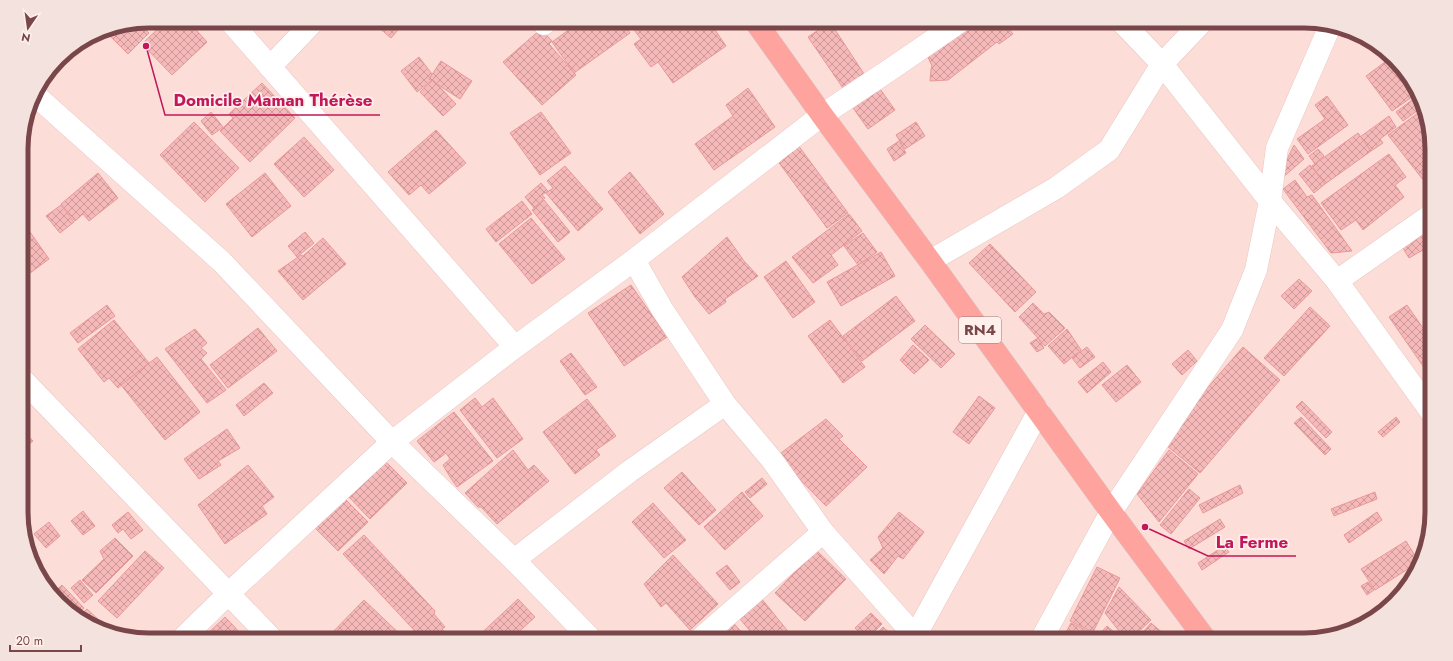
<svg xmlns="http://www.w3.org/2000/svg" width="1453" height="661" viewBox="0 0 1453 661" font-family="Jost,sans-serif">
<style>
.residential{fill:#fcddd7}
.building{fill:url(#building-cross-hatch);stroke:#ea9899}
.lines{fill:none;stroke-linecap:round;stroke-linejoin:round}
.minor-casing{stroke:#e9c7c3;stroke-width:23}
.trunk-casing{stroke:#d7c8c8;stroke-width:23}
.minor{stroke:#fff;stroke-width:22}
.trunk{stroke:#fea39e;stroke-width:22}
.labels{text-anchor:middle;stroke-width:3.5;stroke-linejoin:round;paint-order:stroke}
.shield{fill:#fff0ec;stroke:#a17a7a;stroke-width:1}
.shield-label{font-size:15px;font-weight:bold;fill:#794749}
.rim{fill:none;stroke:#794749;stroke-width:5}
.leader{fill:none;stroke:#c2185b;stroke-width:1.5}
.callout-dot{fill:#c2185b;stroke:#fff0ec;stroke-width:1.5}
.callout-label{font-size:17px;text-anchor:middle;font-weight:bold;fill:#c2185b;stroke:#fff0ec;stroke-width:3.5;stroke-linejoin:round;paint-order:stroke}
</style>
<defs>
<pattern id="building-cross-hatch" width="8" height="8" patternUnits="userSpaceOnUse"><rect width="8" height="8" fill="#f6b9b9"/><path d="M0 0l8 8M0 8l8-8" fill="none" stroke="#cc9898"/></pattern>
</defs>
<rect width="100%" height="100%" fill="#fee9e4"/>
<polygon class="residential" points="149,21 1304,21 1353,31 1406,71 1431,133 1432,512 1422,561 1405,590 1375,618 1312,640 149,640 100,630 48,590 22,529 21,140 34,92 64,53 100,31"/>
<g class="building">
<polygon points="166,21 188,21 207,42 172,75 142,44"/>
<polygon points="357,21 370,21 365,27"/>
<polygon points="371,21 406,21 391,38"/>
<polygon points="581,21 622,21 630,33 574,73 552,42"/>
<polygon points="638,21 709,21 726,46 673,83 658,62 651,67 634,44 641,39 631,26"/>
<polygon points="966,21 1003,21 1013,34 999,44 997,42 948,80 930,81 931,69 932,66 926,53"/>
<polygon points="830,22 866,77 845,91 808,37"/>
<polygon points="138,23 149,33 128,54 104,30"/>
<polygon points="541,29 552,41 549,44 576,75 542,105 503,62"/>
<polygon points="419,57 435,78 417,92 401,71"/>
<polygon points="1389,59 1400,67 1409,79 1415,95 1392,111 1366,76"/>
<polygon points="441,61 472,81 460,99 429,79"/>
<polygon points="433,80 456,104 443,116 420,92"/>
<polygon points="262,83 295,118 250,162 220,131 233,118 229,114"/>
<polygon points="878,86 895,110 868,129 851,105"/>
<polygon points="748,88 775,127 714,170 695,144 733,116 726,105"/>
<polygon points="1327,96 1348,125 1308,154 1297,139 1325,119 1315,105"/>
<polygon points="1416,97 1421,108 1403,121 1396,112"/>
<polygon points="30,108 33,111 28,117"/>
<polygon points="1422,110 1431,133 1431,190 1388,135"/>
<polygon points="211,112 223,127 212,135 201,121"/>
<polygon points="541,112 571,153 540,175 510,133"/>
<polygon points="1389,116 1396,127 1380,139 1383,143 1371,151 1360,137"/>
<polygon points="194,122 239,168 205,202 160,155"/>
<polygon points="916,122 925,136 905,149 896,135"/>
<polygon points="436,130 466,163 429,194 421,185 409,195 388,172"/>
<polygon points="1358,133 1371,151 1325,184 1312,166"/>
<polygon points="304,137 334,170 304,197 274,164"/>
<polygon points="899,141 906,153 894,161 887,149"/>
<polygon points="798,145 848,213 827,228 777,160"/>
<polygon points="1294,145 1304,159 1281,179 1279,176"/>
<polygon points="1318,149 1324,156 1315,164 1309,156"/>
<polygon points="1389,154 1406,177 1395,185 1404,197 1363,230 1356,220 1341,230 1321,203"/>
<polygon points="1310,165 1325,184 1314,193 1299,174"/>
<polygon points="565,166 603,209 578,231 546,193 553,188 547,181"/>
<polygon points="630,172 664,214 640,234 608,192"/>
<polygon points="98,173 118,198 89,221 83,214 75,221 61,204"/>
<polygon points="265,173 291,206 252,237 226,204"/>
<polygon points="1295,180 1307,197 1312,195 1352,251 1331,253 1283,189"/>
<polygon points="541,183 548,191 542,195 545,198 534,208 525,197"/>
<polygon points="544,200 570,232 558,242 532,210"/>
<polygon points="522,201 532,214 496,242 486,229"/>
<polygon points="61,205 74,222 60,233 46,216"/>
<polygon points="849,214 862,231 831,255 838,265 813,283 792,257"/>
<polygon points="531,218 565,259 532,284 499,244"/>
<polygon points="21,222 30,230 22,238"/>
<polygon points="30,232 49,259 22,279 22,238"/>
<polygon points="305,232 314,243 297,257 288,246"/>
<polygon points="863,233 877,252 858,265 844,246"/>
<polygon points="1422,233 1430,246 1409,258 1401,245"/>
<polygon points="727,237 744,261 758,276 725,299 726,302 709,314 695,297 682,277"/>
<polygon points="323,238 346,264 303,300 278,271 301,255 303,256"/>
<polygon points="990,244 1036,292 1015,312 969,263"/>
<polygon points="881,252 895,276 841,306 827,282"/>
<polygon points="786,261 815,302 793,318 764,277"/>
<polygon points="1299,279 1312,291 1294,309 1281,296"/>
<polygon points="631,285 667,337 624,366 588,313"/>
<polygon points="896,296 915,321 862,361 843,336"/>
<polygon points="1033,303 1044,314 1049,312 1065,328 1045,346 1019,317"/>
<polygon points="107,305 115,316 78,343 70,333"/>
<polygon points="1407,305 1432,341 1432,379 1389,317"/>
<polygon points="1310,307 1330,326 1284,376 1264,358"/>
<polygon points="114,320 149,363 118,388 109,378 104,382 78,349"/>
<polygon points="830,320 865,367 843,383 808,336"/>
<polygon points="925,325 955,354 941,368 911,339"/>
<polygon points="258,328 277,351 228,388 210,365"/>
<polygon points="195,329 207,343 201,348 207,353 201,359 226,390 207,403 165,349"/>
<polygon points="1067,329 1081,350 1064,364 1048,346"/>
<polygon points="1038,338 1044,348 1037,352 1030,343"/>
<polygon points="913,345 929,360 914,374 900,360"/>
<polygon points="1087,347 1095,357 1080,368 1072,358"/>
<polygon points="1243,347 1280,380 1200,473 1161,441"/>
<polygon points="1188,350 1197,361 1182,375 1172,364"/>
<polygon points="571,353 597,387 585,395 560,361"/>
<polygon points="157,357 200,412 165,440 121,385"/>
<polygon points="1103,362 1111,372 1087,393 1078,382"/>
<polygon points="1127,365 1141,382 1116,402 1102,385"/>
<polygon points="264,383 273,393 244,416 236,405"/>
<polygon points="979,396 995,408 969,444 953,432"/>
<polygon points="475,398 482,407 493,398 523,439 497,458 460,410"/>
<polygon points="587,399 616,436 596,450 600,455 575,474 543,432"/>
<polygon points="1302,401 1332,432 1326,438 1296,407"/>
<polygon points="454,412 493,461 457,487 450,477 443,465 450,459 446,453 434,462 417,441"/>
<polygon points="1301,417 1331,449 1325,455 1294,423"/>
<polygon points="1396,417 1400,422 1383,437 1378,432"/>
<polygon points="826,419 843,436 839,439 867,467 826,506 777,456"/>
<polygon points="22,429 33,441 22,450"/>
<polygon points="227,429 240,448 218,461 221,465 199,479 184,459"/>
<polygon points="513,450 528,470 534,465 549,481 497,524 481,507 478,507 465,493"/>
<polygon points="1169,450 1198,474 1159,522 1137,494"/>
<polygon points="385,461 407,483 370,519 348,496"/>
<polygon points="248,465 274,497 262,506 267,514 225,544 198,505"/>
<polygon points="682,472 716,510 699,525 664,488"/>
<polygon points="762,478 767,484 750,498 745,492"/>
<polygon points="1240,485 1243,493 1203,513 1199,505"/>
<polygon points="1189,489 1200,498 1171,534 1160,525"/>
<polygon points="742,492 763,516 725,550 704,527"/>
<polygon points="1375,492 1377,499 1334,516 1331,509"/>
<polygon points="345,499 368,522 338,551 315,528"/>
<polygon points="653,503 686,540 664,558 632,522"/>
<polygon points="83,511 95,526 83,535 71,521"/>
<polygon points="128,512 143,530 131,539 123,529 118,533 112,525"/>
<polygon points="899,512 924,532 903,559 898,556 884,574 870,560 883,548 878,537"/>
<polygon points="1377,512 1382,520 1349,543 1344,535"/>
<polygon points="1220,519 1225,527 1189,549 1184,541"/>
<polygon points="49,522 60,536 46,548 34,534"/>
<polygon points="364,535 435,611 434,614 445,627 442,629 453,640 439,640 437,638 436,640 418,640 412,633 414,630 343,554"/>
<polygon points="115,538 133,556 96,593 82,580 104,559 100,551"/>
<polygon points="1406,541 1419,562 1375,590 1361,569"/>
<polygon points="1224,546 1229,552 1202,570 1198,563"/>
<polygon points="816,550 846,579 805,621 775,593"/>
<polygon points="145,551 164,568 117,618 98,601"/>
<polygon points="673,555 718,604 690,630 666,603 661,607 644,584"/>
<polygon points="727,565 740,582 730,590 716,573"/>
<polygon points="1097,567 1120,578 1093,632 1070,621"/>
<polygon points="80,580 93,595 84,603 71,588"/>
<polygon points="1368,582 1374,590 1367,595 1361,586"/>
<polygon points="62,585 84,608 78,613 52,594"/>
<polygon points="1119,587 1151,620 1130,640 1126,640 1105,613"/>
<polygon points="757,593 795,640 710,640 729,618 745,636 751,632 734,612"/>
<polygon points="518,599 535,617 510,640 474,640"/>
<polygon points="364,600 404,638 402,640 328,640 326,639"/>
<polygon points="87,609 101,622 99,625 104,631 100,630 80,615"/>
<polygon points="871,613 882,624 866,640 855,628"/>
<polygon points="225,617 247,640 229,640 225,637 222,640 208,640 204,637"/>
<polygon points="1071,623 1094,634 1091,640 1062,640"/>
<polygon points="1151,623 1171,640 1136,640"/>
<polygon points="1107,626 1123,640 1096,640 1095,639"/>
<polygon points="883,627 895,638 893,640 871,640"/>
<polygon points="319,636 323,640 314,640"/>
</g>
<g class="lines">
<defs>
<g id="minor">
<polyline points="230,21 515,347"/>
<polyline points="1121,21 1162,64 1270,201 1337,281 1432,413"/>
<polyline points="544,24 548,21"/>
<polyline points="270,67 314,21"/>
<polyline points="34,94 222,262 392,442 514,560 592,640"/>
<polyline points="634,260 662,309 725,404 772,460 823,532 915,636"/>
<polyline points="930,261 1056,188 1109,150 1162,64 1203,21"/>
<polyline points="1337,281 1431,215"/>
<polyline points="22,379 273,640"/>
<polyline points="514,560 630,471 725,404"/>
<polyline points="181,640 228,594 392,442 515,347 634,260 822,115 891,69 961,21"/>
<polyline points="699,640 823,532"/>
<polyline points="913,640 1039,411"/>
<polyline points="1041,640 1111,512 1232,330 1256,270 1270,201 1277,148 1330,26"/>
</g>
<polyline id="trunk" points="755,21 822,115 930,261 1111,512 1206,640"/>
</defs>
<use href="#minor" class="minor-casing"/>
<use href="#trunk" class="trunk-casing"/>
<use href="#minor" class="minor"/>
<use href="#trunk" class="trunk"/>
</g>
<g class="labels">
<rect class="shield" x="959" y="317" width="42" height="26" rx="3"/>
<g class="shield-label">
<text x="980" y="335">RN4</text>
</g>
</g>
<path d="M0 0H1453V661H0ZM149 28H1304A121 121 0 0 1 1425 149V512A121 121 0 0 1 1304 633H149A121 121 0 0 1 28 512V149A121 121 0 0 1 149 28Z" fill="#f4e2df" fill-rule="evenodd"/>
<path class="rim" d="M149 28H1304A121 121 0 0 1 1425 149V512A121 121 0 0 1 1304 633H149A121 121 0 0 1 28 512V149A121 121 0 0 1 149 28Z"/>
<path class="leader" d="M146 46L165 115H380M1145 527L1208 556H1296"/>
<g class="callout-dot">
<circle cx="146" cy="46" r="4"/>
<circle cx="1145" cy="527" r="4"/>
</g>
<g class="callout-label">
<text x="273" y="106">Domicile Maman Thérèse</text>
<text x="1252" y="548">La Ferme</text>
</g>
<g transform="translate(28 28) rotate(193)" stroke="#fff0ec" stroke-width="3" paint-order="stroke">
<path d="M0-3L7 15L0 10L-7 15Z" fill="#794749"/>
<text y="-6" font-size="11" font-weight="bold" text-anchor="middle" fill="#794749">N</text>
</g>
<path d="M10 645v6h71v-6" fill="none" stroke="#794749" stroke-width="2"/>
<text x="16" y="645" font-size="12" fill="#794749" stroke="#fff0ec" stroke-width="3" paint-order="stroke">20 m</text>
</svg>
